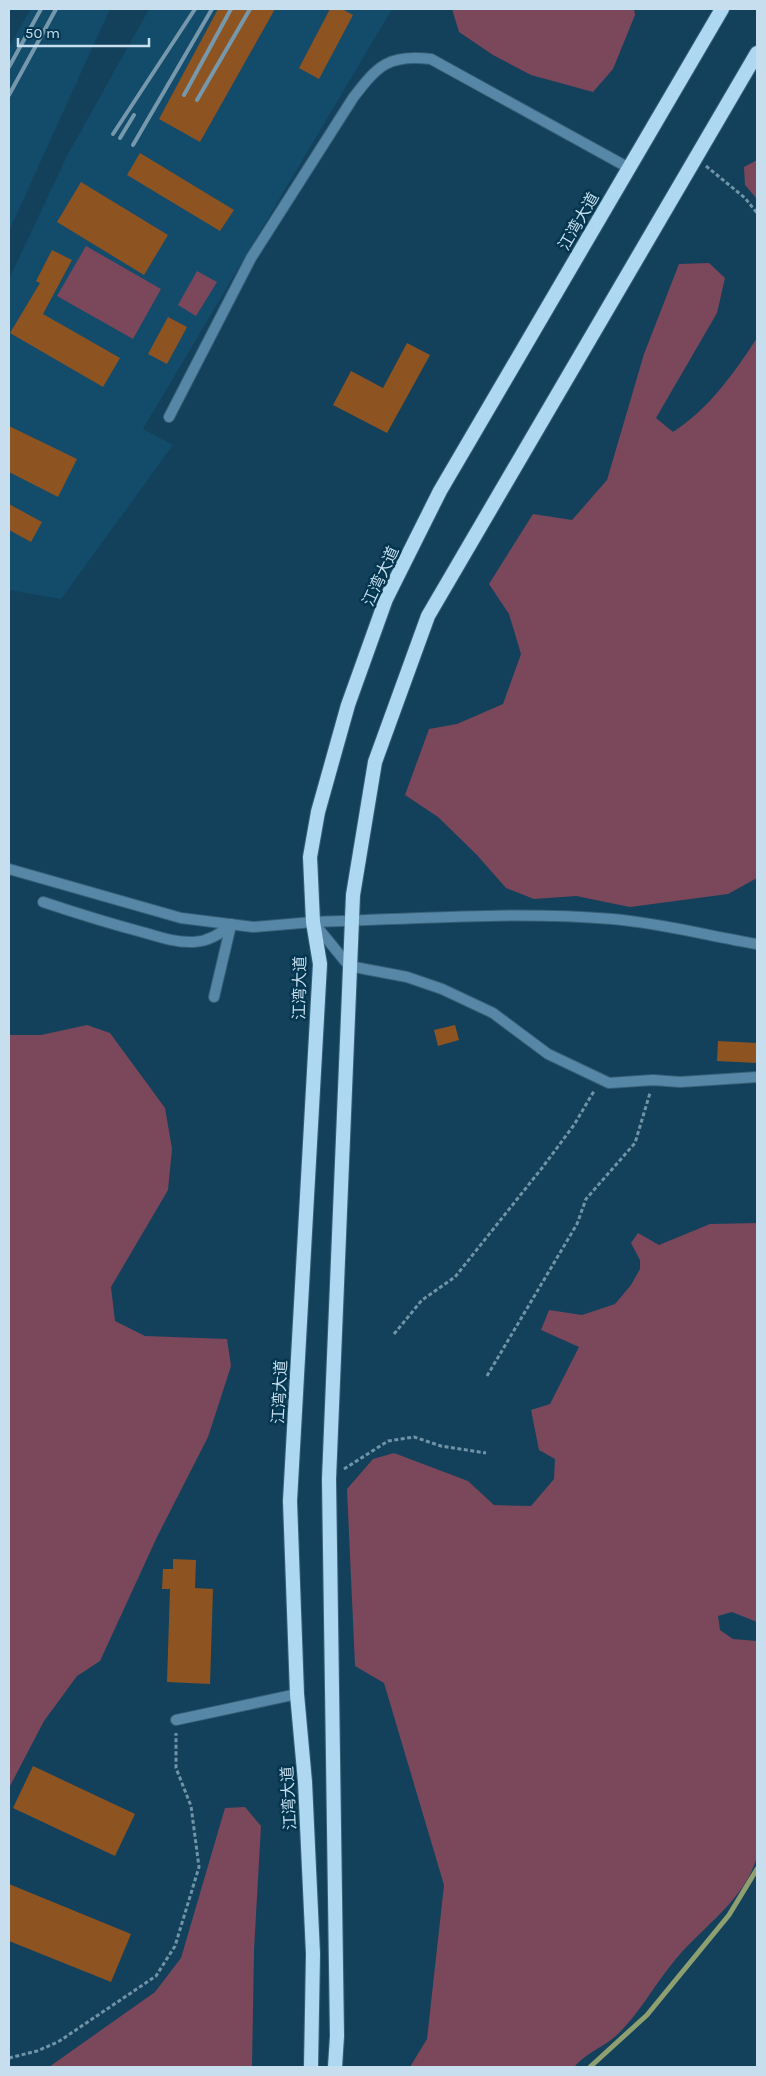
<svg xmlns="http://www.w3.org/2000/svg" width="766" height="2076" viewBox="0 0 766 2076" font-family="Karla,'Noto Sans SC',sans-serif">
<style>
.built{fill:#134b6a}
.green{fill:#7b475a}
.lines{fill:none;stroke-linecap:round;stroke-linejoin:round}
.stream{stroke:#8e9f70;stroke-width:5}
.building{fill:#8d5321}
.service-casing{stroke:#376078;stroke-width:12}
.minor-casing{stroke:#376078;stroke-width:12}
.tertiary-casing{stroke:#376078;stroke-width:12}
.trunk-casing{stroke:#376078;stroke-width:16}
.path{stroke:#7093a7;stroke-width:3;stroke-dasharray:4 2.5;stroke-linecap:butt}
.service{stroke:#5687a7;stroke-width:10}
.minor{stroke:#5687a7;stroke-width:10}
.tertiary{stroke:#5687a7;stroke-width:10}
.trunk{stroke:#aed7f2;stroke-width:14}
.rail{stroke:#7698ac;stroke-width:4}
.labels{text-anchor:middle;stroke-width:5;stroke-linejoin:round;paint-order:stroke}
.street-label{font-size:16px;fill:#c6deee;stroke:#053650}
</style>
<rect width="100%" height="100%" fill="#13415b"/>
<g class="built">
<polygon points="31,9 110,9 9,231 9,47"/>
<polygon points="149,9 392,9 143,429 173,445 61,599 9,590 9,279 67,156"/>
</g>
<g class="green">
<polygon points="452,9 634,9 635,15 613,69 593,92 531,75 493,55 459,32"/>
<polygon points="757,160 757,199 745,185 744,167"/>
<polygon points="86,246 161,289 133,339 57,296"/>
<path d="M709,263L725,278L717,313L656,418L673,432C709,409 734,373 757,338V878L728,894L630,907L576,896L534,899L506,888L477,855L438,817L405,795L429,729L457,724L503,704L521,654L509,614L489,584L533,514L572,520L607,480L644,354L679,264Z"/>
<polygon points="197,271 217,282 196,316 178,305"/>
<polygon points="87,1025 110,1033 165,1108 172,1149 168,1190 111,1287 115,1321 145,1336 227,1339 231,1366 208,1437 157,1537 100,1661 77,1676 44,1721 9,1788 9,1035 41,1035"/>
<path d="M757,1223V1622L732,1612L718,1616L720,1630L733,1639L757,1641V1857C744,1901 703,1926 675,1960C655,1984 641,2011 619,2033C605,2047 588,2051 574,2067H410L427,2039L444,1885L384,1683L355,1666L347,1489L373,1459L394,1453L468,1481L494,1505L531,1506L554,1479L555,1459L539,1450L531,1410L550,1404L579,1347L541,1330L549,1310L582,1315L615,1304L631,1285L640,1269V1260L631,1243L638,1233L659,1245L710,1224Z"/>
<polygon points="245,1807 261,1826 254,1950 252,2067 49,2067 155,1992 181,1958 225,1808"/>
</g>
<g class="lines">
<polyline class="stream" points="590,2067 647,2015 729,1915 757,1869"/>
</g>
<g class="building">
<polygon points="218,9 275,9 200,142 159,119"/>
<polygon points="330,9 342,9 353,15 319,79 299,68"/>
<polygon points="140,153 234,210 220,231 127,175"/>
<polygon points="81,182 168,235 144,275 57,222"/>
<polygon points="52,250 72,260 43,314 120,358 103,387 10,333 40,283 36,281"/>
<polygon points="168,317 187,327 167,364 148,354"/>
<polygon points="407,343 430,355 387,433 333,405 351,371 383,388"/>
<polygon points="9,426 77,459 58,497 9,472"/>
<polygon points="9,504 42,522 31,542 9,530"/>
<polygon points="455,1025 459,1040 438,1046 434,1030"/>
<polygon points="718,1041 757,1043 757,1063 717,1061"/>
<polygon points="173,1559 196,1560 195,1588 213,1589 210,1684 167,1682 170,1589 162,1589 163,1569 173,1569"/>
<polygon points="33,1766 135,1814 115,1856 13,1808"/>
<polygon points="9,1884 131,1934 111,1982 9,1941"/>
</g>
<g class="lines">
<defs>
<g id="service">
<path d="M43,902C76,913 108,923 142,932C159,937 176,943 194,942C209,941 221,934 231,924"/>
<polyline points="214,997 231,925"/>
</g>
<g id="minor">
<path d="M169,417L251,258L353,98C378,65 389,54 431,59L629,168"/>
<polyline points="9,869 181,918 253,927 313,922 349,966 407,977 442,989 493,1013 548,1054 609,1083 653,1080 680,1082 757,1077"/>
<polyline points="176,1720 297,1694"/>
</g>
<path id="tertiary" d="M313,922C412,919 512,911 612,919C661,923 709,936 757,944"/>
<g id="trunk">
<polyline points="311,2067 313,1954 305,1782 297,1694 290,1501 320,964 313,922 310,857 318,812 348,705 386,599 440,491 722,9"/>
<polyline points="335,2067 337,2036 329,1479 353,895 375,762 428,616 757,53"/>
</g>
</defs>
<use href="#service" class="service-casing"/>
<use href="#minor" class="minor-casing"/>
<use href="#tertiary" class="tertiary-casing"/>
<use href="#trunk" class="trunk-casing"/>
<g class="path">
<polyline points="706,166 745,198 757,213"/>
<polyline points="394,1334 422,1300 455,1277 542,1168 574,1125 594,1091"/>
<polyline points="487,1376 577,1224 586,1199 635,1143 650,1093"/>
<polyline points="344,1469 388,1441 414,1437 441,1446 486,1453"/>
<polyline points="9,2058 37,2051 58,2042 156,1976 175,1946 199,1867 191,1806 176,1768 176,1733"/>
</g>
<use href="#service" class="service"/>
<use href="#minor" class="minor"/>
<use href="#tertiary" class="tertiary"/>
<use href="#trunk" class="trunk"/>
<g class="rail">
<polyline points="9,67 41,9"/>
<polyline points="9,95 56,9"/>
<polyline points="184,95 231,9"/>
<polyline points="197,100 250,9"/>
<polyline points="113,134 195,9"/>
<polyline points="120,138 134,115"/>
<polyline points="133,145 212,9"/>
</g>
</g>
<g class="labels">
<g class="street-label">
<text transform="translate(578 221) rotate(-60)" y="6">江湾大道</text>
<text transform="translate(380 576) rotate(-65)" y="6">江湾大道</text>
<text transform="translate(299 988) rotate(-89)" y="6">江湾大道</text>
<text transform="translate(279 1392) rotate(-87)" y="6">江湾大道</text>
<text transform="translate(288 1798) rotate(-93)" y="6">江湾大道</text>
</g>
</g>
<rect width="766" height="2076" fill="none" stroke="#c6deee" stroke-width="20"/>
<path d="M18 38v8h131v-8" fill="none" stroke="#c6deee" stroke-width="2.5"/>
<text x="25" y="38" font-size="15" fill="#c6deee" stroke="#053650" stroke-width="4" paint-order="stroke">50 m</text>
</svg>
